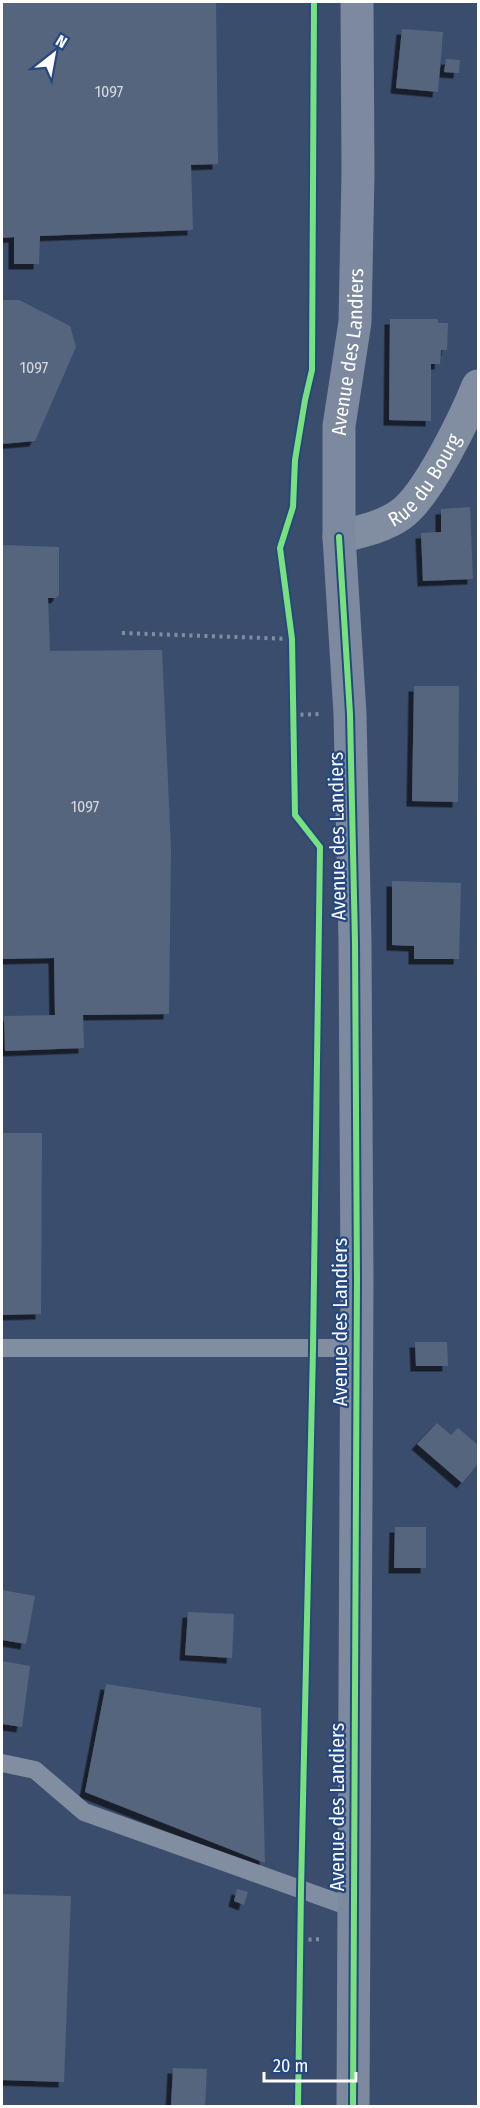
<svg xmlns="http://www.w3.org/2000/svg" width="480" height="2108" viewBox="0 0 480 2108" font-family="'Fira Sans Condensed',sans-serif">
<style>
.building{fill:#56657e;filter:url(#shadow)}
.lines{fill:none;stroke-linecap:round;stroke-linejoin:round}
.path{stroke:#818ea2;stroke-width:4;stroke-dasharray:3 4.5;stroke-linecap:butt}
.lane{stroke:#818ea2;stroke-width:18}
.street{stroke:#818ea2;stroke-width:33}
.secondary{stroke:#7c899f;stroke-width:33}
.cycleway-casing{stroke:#264881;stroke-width:10}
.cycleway{stroke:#77e17e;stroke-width:6}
.labels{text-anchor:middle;stroke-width:4.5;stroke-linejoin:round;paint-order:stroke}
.number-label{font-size:16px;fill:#d5d8df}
.street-label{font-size:20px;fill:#fff;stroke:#264881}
</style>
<defs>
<filter id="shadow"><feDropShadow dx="-5.5" dy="5.5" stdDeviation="0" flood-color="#0009"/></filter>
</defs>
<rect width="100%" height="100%" fill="#3b4d6c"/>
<g class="building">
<polygon points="2,2 216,2 218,164 191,165 193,230 40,236 39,264 14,264 14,237 2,238"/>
<polygon points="402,29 443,32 438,92 396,88"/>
<polygon points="446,59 460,60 459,73 444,72"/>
<polygon points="2,300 19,300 70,326 76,347 35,441 2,444"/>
<polygon points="390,319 438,319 438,323 448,323 447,350 441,350 440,364 431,364 431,421 389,420"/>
<polygon points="470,507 473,579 423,581 421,533 441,532 441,509"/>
<polygon points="2,545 59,547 59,595 56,598 48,598 50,651 162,650 171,849 169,1014 83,1015 84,1048 5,1051 4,1016 55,1015 54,958 2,959"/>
<polygon points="414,686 459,686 458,802 412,801"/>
<polygon points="392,881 461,883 459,959 414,959 414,946 392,945"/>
<polygon points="2,1133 42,1133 41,1314 2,1315"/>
<polygon points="415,1342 447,1342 448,1366 416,1366"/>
<polygon points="437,1423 451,1435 458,1428 478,1445 478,1464 462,1483 417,1444"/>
<polygon points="395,1527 426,1527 426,1568 394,1568"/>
<polygon points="2,1590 35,1596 26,1644 2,1640"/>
<polygon points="188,1612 234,1614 232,1658 185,1655"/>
<polygon points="2,1661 30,1666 22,1727 2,1724"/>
<polygon points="106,1684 261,1708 265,1863 85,1792"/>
<polygon points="237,1889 248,1892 244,1905 234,1901"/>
<polygon points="2,1894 71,1896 64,2082 2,2080"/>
<polygon points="173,2068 207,2069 205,2106 171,2106"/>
</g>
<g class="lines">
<g class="path">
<polyline points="122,633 292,639"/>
<polyline points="293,715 320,714"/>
<polyline points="301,1940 322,1939"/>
</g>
<g class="lane">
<polyline points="2,1348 356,1348"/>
<polyline points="2,1763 35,1770 84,1812 353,1908"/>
</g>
<path class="street" id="s1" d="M339,537C359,532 383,527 400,515C427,497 465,418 478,386"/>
<path class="secondary" id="s2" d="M353,2106L357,1280L355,942L350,714L339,537V426L355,322L358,174L357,2"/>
<defs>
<g id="cycleway">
<polyline points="339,537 350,714 355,942 357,1280 353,2106"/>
<polyline points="298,2106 301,1890 313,1349 320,847 295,815 292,639 280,548 293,507 295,460 305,400 312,370 314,2"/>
</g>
</defs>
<use href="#cycleway" class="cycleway-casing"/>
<use href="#cycleway" class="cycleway"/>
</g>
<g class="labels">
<g class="number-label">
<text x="109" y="97">1097</text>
<text x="34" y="373">1097</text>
<text x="85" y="812">1097</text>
</g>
<g class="street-label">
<text dy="7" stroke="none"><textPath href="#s2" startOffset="1755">Avenue des Landiers</textPath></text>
<text dy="7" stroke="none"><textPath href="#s1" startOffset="108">Rue du Bourg</textPath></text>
<text transform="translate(337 836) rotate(-91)" y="7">Avenue des Landiers</text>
<text transform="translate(340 1322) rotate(-90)" y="7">Avenue des Landiers</text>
<text transform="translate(337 1807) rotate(-90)" y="7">Avenue des Landiers</text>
</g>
</g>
<rect width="480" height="2108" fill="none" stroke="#ffffff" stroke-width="6"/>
<g transform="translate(54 54) rotate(31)" stroke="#264881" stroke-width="4.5" paint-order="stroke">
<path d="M0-4.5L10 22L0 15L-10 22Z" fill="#ffffff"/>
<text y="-9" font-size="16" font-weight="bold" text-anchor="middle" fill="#ffffff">N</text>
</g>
<path d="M264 2072v9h92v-9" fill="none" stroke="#ffffff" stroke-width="3"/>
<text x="273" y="2072" font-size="18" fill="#ffffff" stroke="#264881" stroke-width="4.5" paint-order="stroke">20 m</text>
</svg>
